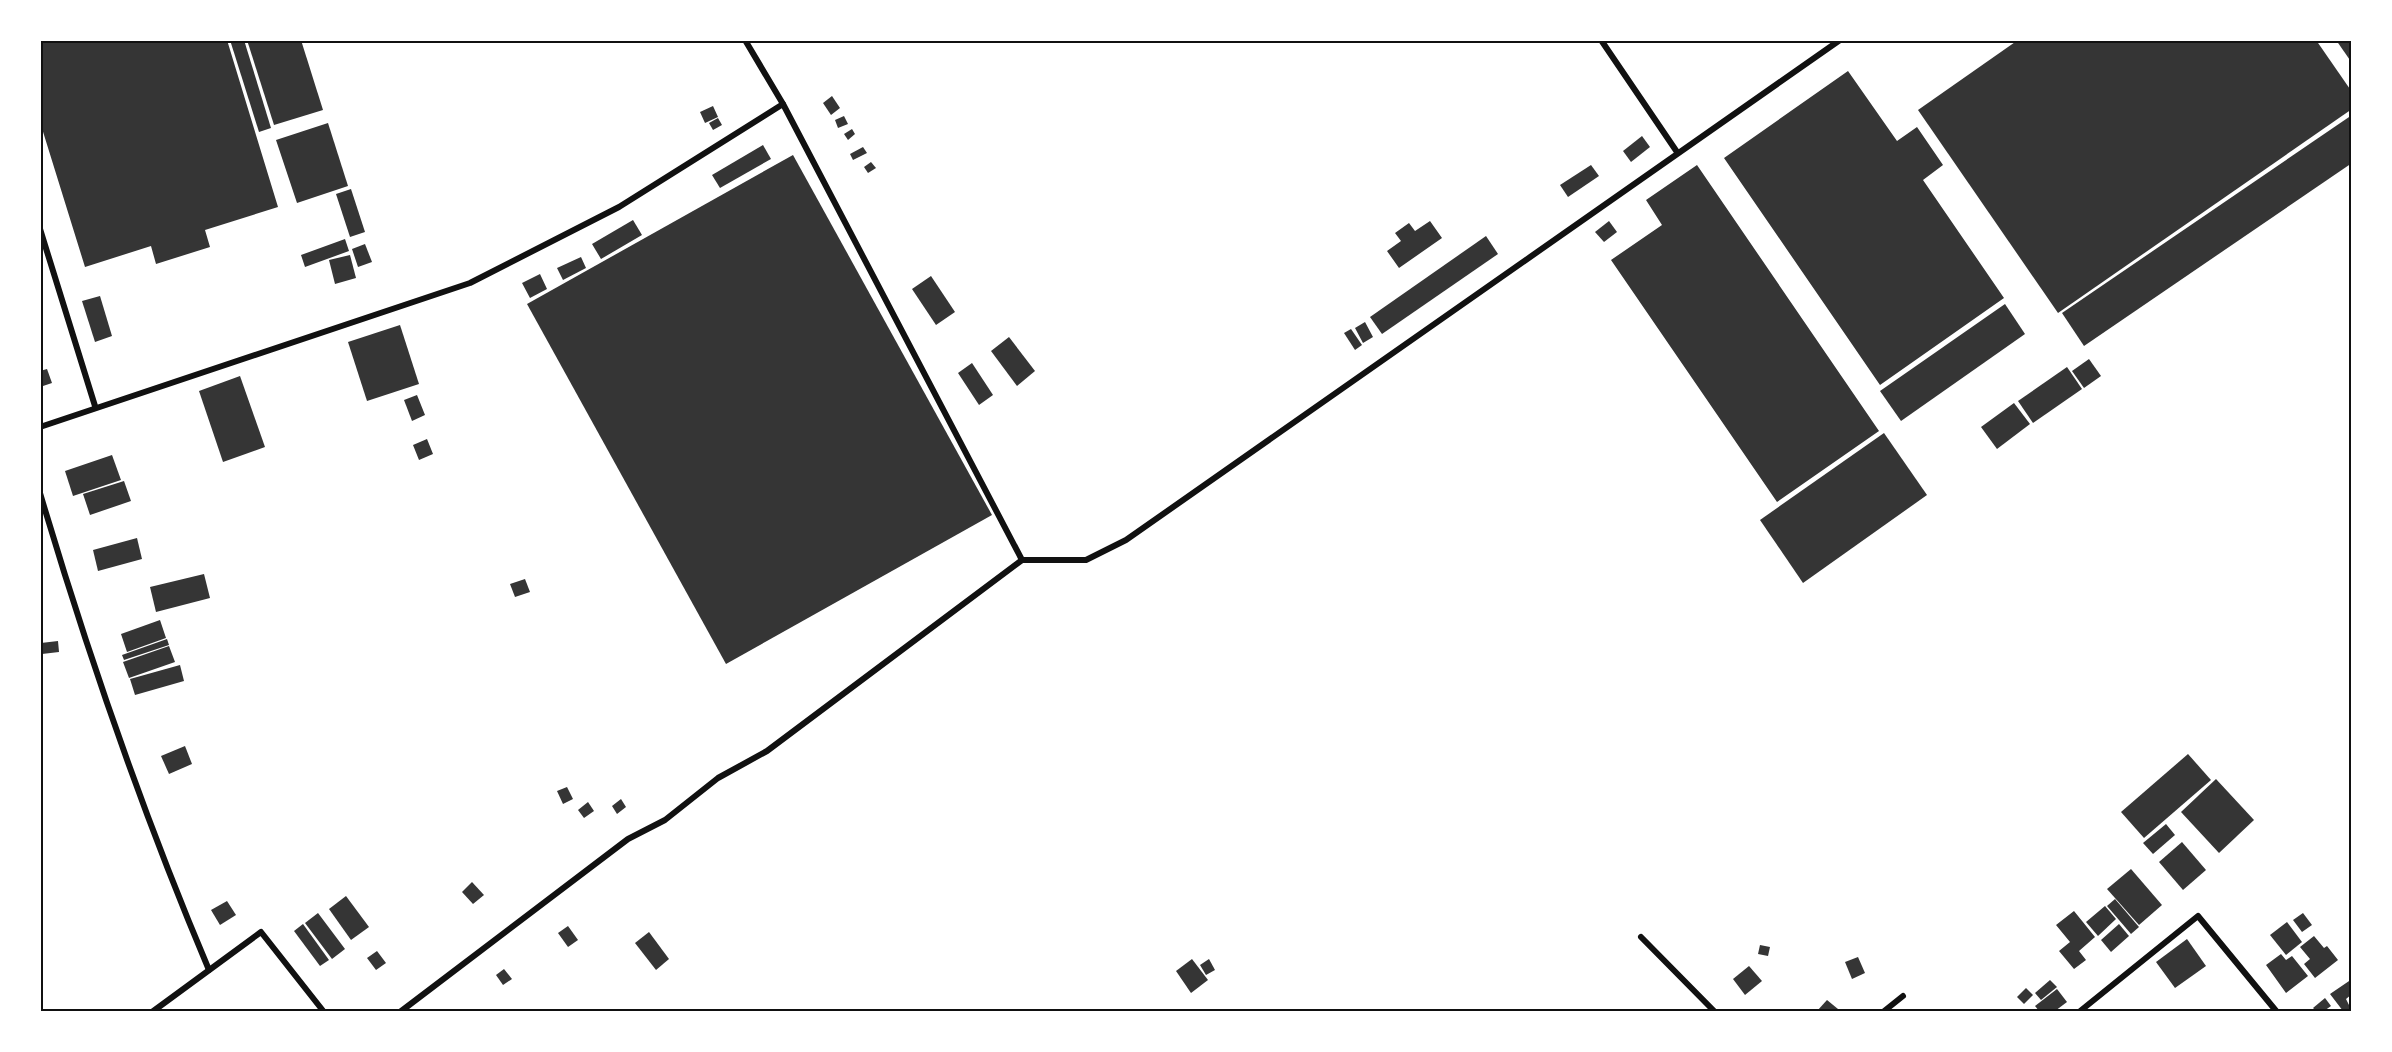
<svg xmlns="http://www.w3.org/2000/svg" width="2392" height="1052" viewBox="0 0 2392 1052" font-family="'Fira Sans Condensed',sans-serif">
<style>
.building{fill:#353535}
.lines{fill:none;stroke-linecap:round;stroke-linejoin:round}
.minor{stroke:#111;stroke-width:6}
.neatline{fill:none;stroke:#111;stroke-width:2}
</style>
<rect width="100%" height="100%" fill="#fff"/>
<g class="building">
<polygon points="40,40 227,40 278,207 205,230 210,247 156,264 151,246 85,267 40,122"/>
<polygon points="230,40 244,40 271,128 259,132"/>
<polygon points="247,40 301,40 323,110 274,125"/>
<polygon points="2018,40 2316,40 2352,92 2352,109 2058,313 1918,110"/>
<polygon points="2336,40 2352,40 2352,63"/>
<polygon points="1848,71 1897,141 1917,127 1943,165 1923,180 2004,298 1880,385 1724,158"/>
<polygon points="832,96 840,108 831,115 823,103"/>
<polygon points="713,106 718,117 705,123 700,112"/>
<polygon points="2352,115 2352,163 2084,346 2062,313"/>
<polygon points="844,116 848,124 838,128 835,120"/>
<polygon points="718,118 722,125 713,130 709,123"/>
<polygon points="328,123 348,186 297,203 276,140"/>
<polygon points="852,129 855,134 848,140 844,134"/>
<polygon points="1642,136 1650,147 1631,162 1623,151"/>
<polygon points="763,145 771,159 720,188 712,175"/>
<polygon points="863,147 867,153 853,160 850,154"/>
<polygon points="793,155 992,515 726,664 527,304"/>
<polygon points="871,162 876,168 868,173 864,167"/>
<polygon points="1591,165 1599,176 1568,197 1560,185"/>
<polygon points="1697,165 1879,431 1777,502 1611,260 1662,225 1646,200"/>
<polygon points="351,189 365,232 350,237 336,194"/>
<polygon points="633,220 642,235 601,259 592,244"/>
<polygon points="1430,221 1442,238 1399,268 1387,251 1401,241 1395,233 1409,223 1415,231"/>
<polygon points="1609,221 1617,232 1604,242 1595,232"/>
<polygon points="1486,236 1498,254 1382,334 1370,317"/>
<polygon points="345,239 349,251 305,267 301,255"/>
<polygon points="365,244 372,262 358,267 352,249"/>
<polygon points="350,255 356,278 335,284 329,260"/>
<polygon points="581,257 586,268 563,280 557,268"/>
<polygon points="540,274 547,289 530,298 522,283"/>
<polygon points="931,276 955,312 936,325 912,289"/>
<polygon points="100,296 112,336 95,342 82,301"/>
<polygon points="2005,304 2025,334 1901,421 1880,391"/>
<polygon points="1365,322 1373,337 1363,343 1355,328"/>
<polygon points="400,325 419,384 367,401 348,342"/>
<polygon points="1351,329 1362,345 1355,350 1344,333"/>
<polygon points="1009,337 1035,371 1017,386 991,351"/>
<polygon points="2089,359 2101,376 2084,388 2072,371"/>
<polygon points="972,363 993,395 979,405 958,373"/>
<polygon points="2067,367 2082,389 2033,423 2018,401"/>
<polygon points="47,369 52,383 43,386 40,371"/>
<polygon points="240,376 265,447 223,462 199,391"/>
<polygon points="417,395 425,415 412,421 404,400"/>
<polygon points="2014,403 2030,424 1997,449 1981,427"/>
<polygon points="1884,433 1927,495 1803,583 1760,520"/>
<polygon points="427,439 433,454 419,460 413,445"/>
<polygon points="112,455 121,480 73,496 65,471"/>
<polygon points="124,481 131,501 90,515 83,494"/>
<polygon points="137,538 142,559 98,571 93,550"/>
<polygon points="204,574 210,598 156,612 150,587"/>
<polygon points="525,579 530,592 515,597 510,584"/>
<polygon points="160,620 166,638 127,652 121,634"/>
<polygon points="167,639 169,645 124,660 122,655"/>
<polygon points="58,641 59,652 42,654 41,643"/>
<polygon points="169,646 175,662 129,678 123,662"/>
<polygon points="180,665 184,681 135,695 130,679"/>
<polygon points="185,746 192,764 169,774 161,756"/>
<polygon points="2188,754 2211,780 2144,838 2121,812"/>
<polygon points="2216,779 2254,820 2219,853 2181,812"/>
<polygon points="567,787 573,799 563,804 557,791"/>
<polygon points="621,799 626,807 617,814 612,806"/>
<polygon points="588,802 594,811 584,818 578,810"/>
<polygon points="2166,824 2175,835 2153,854 2143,843"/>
<polygon points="2182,842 2206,870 2183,890 2159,862"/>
<polygon points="2131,869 2162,905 2139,925 2107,889"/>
<polygon points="472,882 484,895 473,904 462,892"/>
<polygon points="346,896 369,927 351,940 329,909"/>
<polygon points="2115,899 2139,927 2131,934 2107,906"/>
<polygon points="227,901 236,915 220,925 211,910"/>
<polygon points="2105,906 2116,919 2098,936 2086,922"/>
<polygon points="2074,911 2095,937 2079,951 2086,960 2074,969 2059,951 2070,942 2056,925"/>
<polygon points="318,913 345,949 332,959 305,923"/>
<polygon points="2303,913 2312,925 2302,932 2293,920"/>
<polygon points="2287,922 2302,942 2286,955 2270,935"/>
<polygon points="303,924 329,960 320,966 294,931"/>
<polygon points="2119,924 2129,936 2111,952 2101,940"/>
<polygon points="568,926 578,940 568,947 558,933"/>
<polygon points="649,932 669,959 656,970 635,943"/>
<polygon points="2314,936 2324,948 2327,946 2338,960 2315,978 2304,964 2310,959 2300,947"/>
<polygon points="2187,939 2206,966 2175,988 2156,962"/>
<polygon points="1760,945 1770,947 1768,956 1758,954"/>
<polygon points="377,951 386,963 376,970 367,958"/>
<polygon points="2281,954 2286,960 2292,956 2308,976 2286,993 2266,965"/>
<polygon points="1858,957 1865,973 1852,979 1845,962"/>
<polygon points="1192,959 1208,980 1191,993 1176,971"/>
<polygon points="1209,959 1215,970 1206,975 1200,965"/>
<polygon points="1749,966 1762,981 1745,995 1733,979"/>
<polygon points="504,969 512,979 503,985 496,975"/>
<polygon points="2352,979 2352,994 2346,999 2352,1011 2343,1011 2330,994"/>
<polygon points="2050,980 2057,987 2041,1000 2035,993"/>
<polygon points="2026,988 2033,995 2024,1004 2017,997"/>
<polygon points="2057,989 2067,1002 2055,1011 2039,1011 2035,1006"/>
<polygon points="2325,998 2331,1006 2324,1011 2316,1011 2313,1008"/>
<polygon points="1827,1000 1838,1009 1817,1011"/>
</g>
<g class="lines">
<g class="minor">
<polyline points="745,40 783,104 1022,560"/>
<polyline points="1601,40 1677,152"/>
<polyline points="40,229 95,406"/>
<polyline points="40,427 470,283 619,207 783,104"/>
<path d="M40,493C88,655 143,814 209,970"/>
<polyline points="1641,937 1715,1012"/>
<polyline points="152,1012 261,932 324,1012"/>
<polyline points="400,1012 628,839 665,820 718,778 767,751 1022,560 1086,560 1126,540 1840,40"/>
<polyline points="1883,1012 1903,996"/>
<polyline points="2079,1012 2198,916 2277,1012"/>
</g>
</g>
<rect width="2392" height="1052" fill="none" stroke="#ffffff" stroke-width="84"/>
<rect x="42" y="42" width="2308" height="968" class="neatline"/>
</svg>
